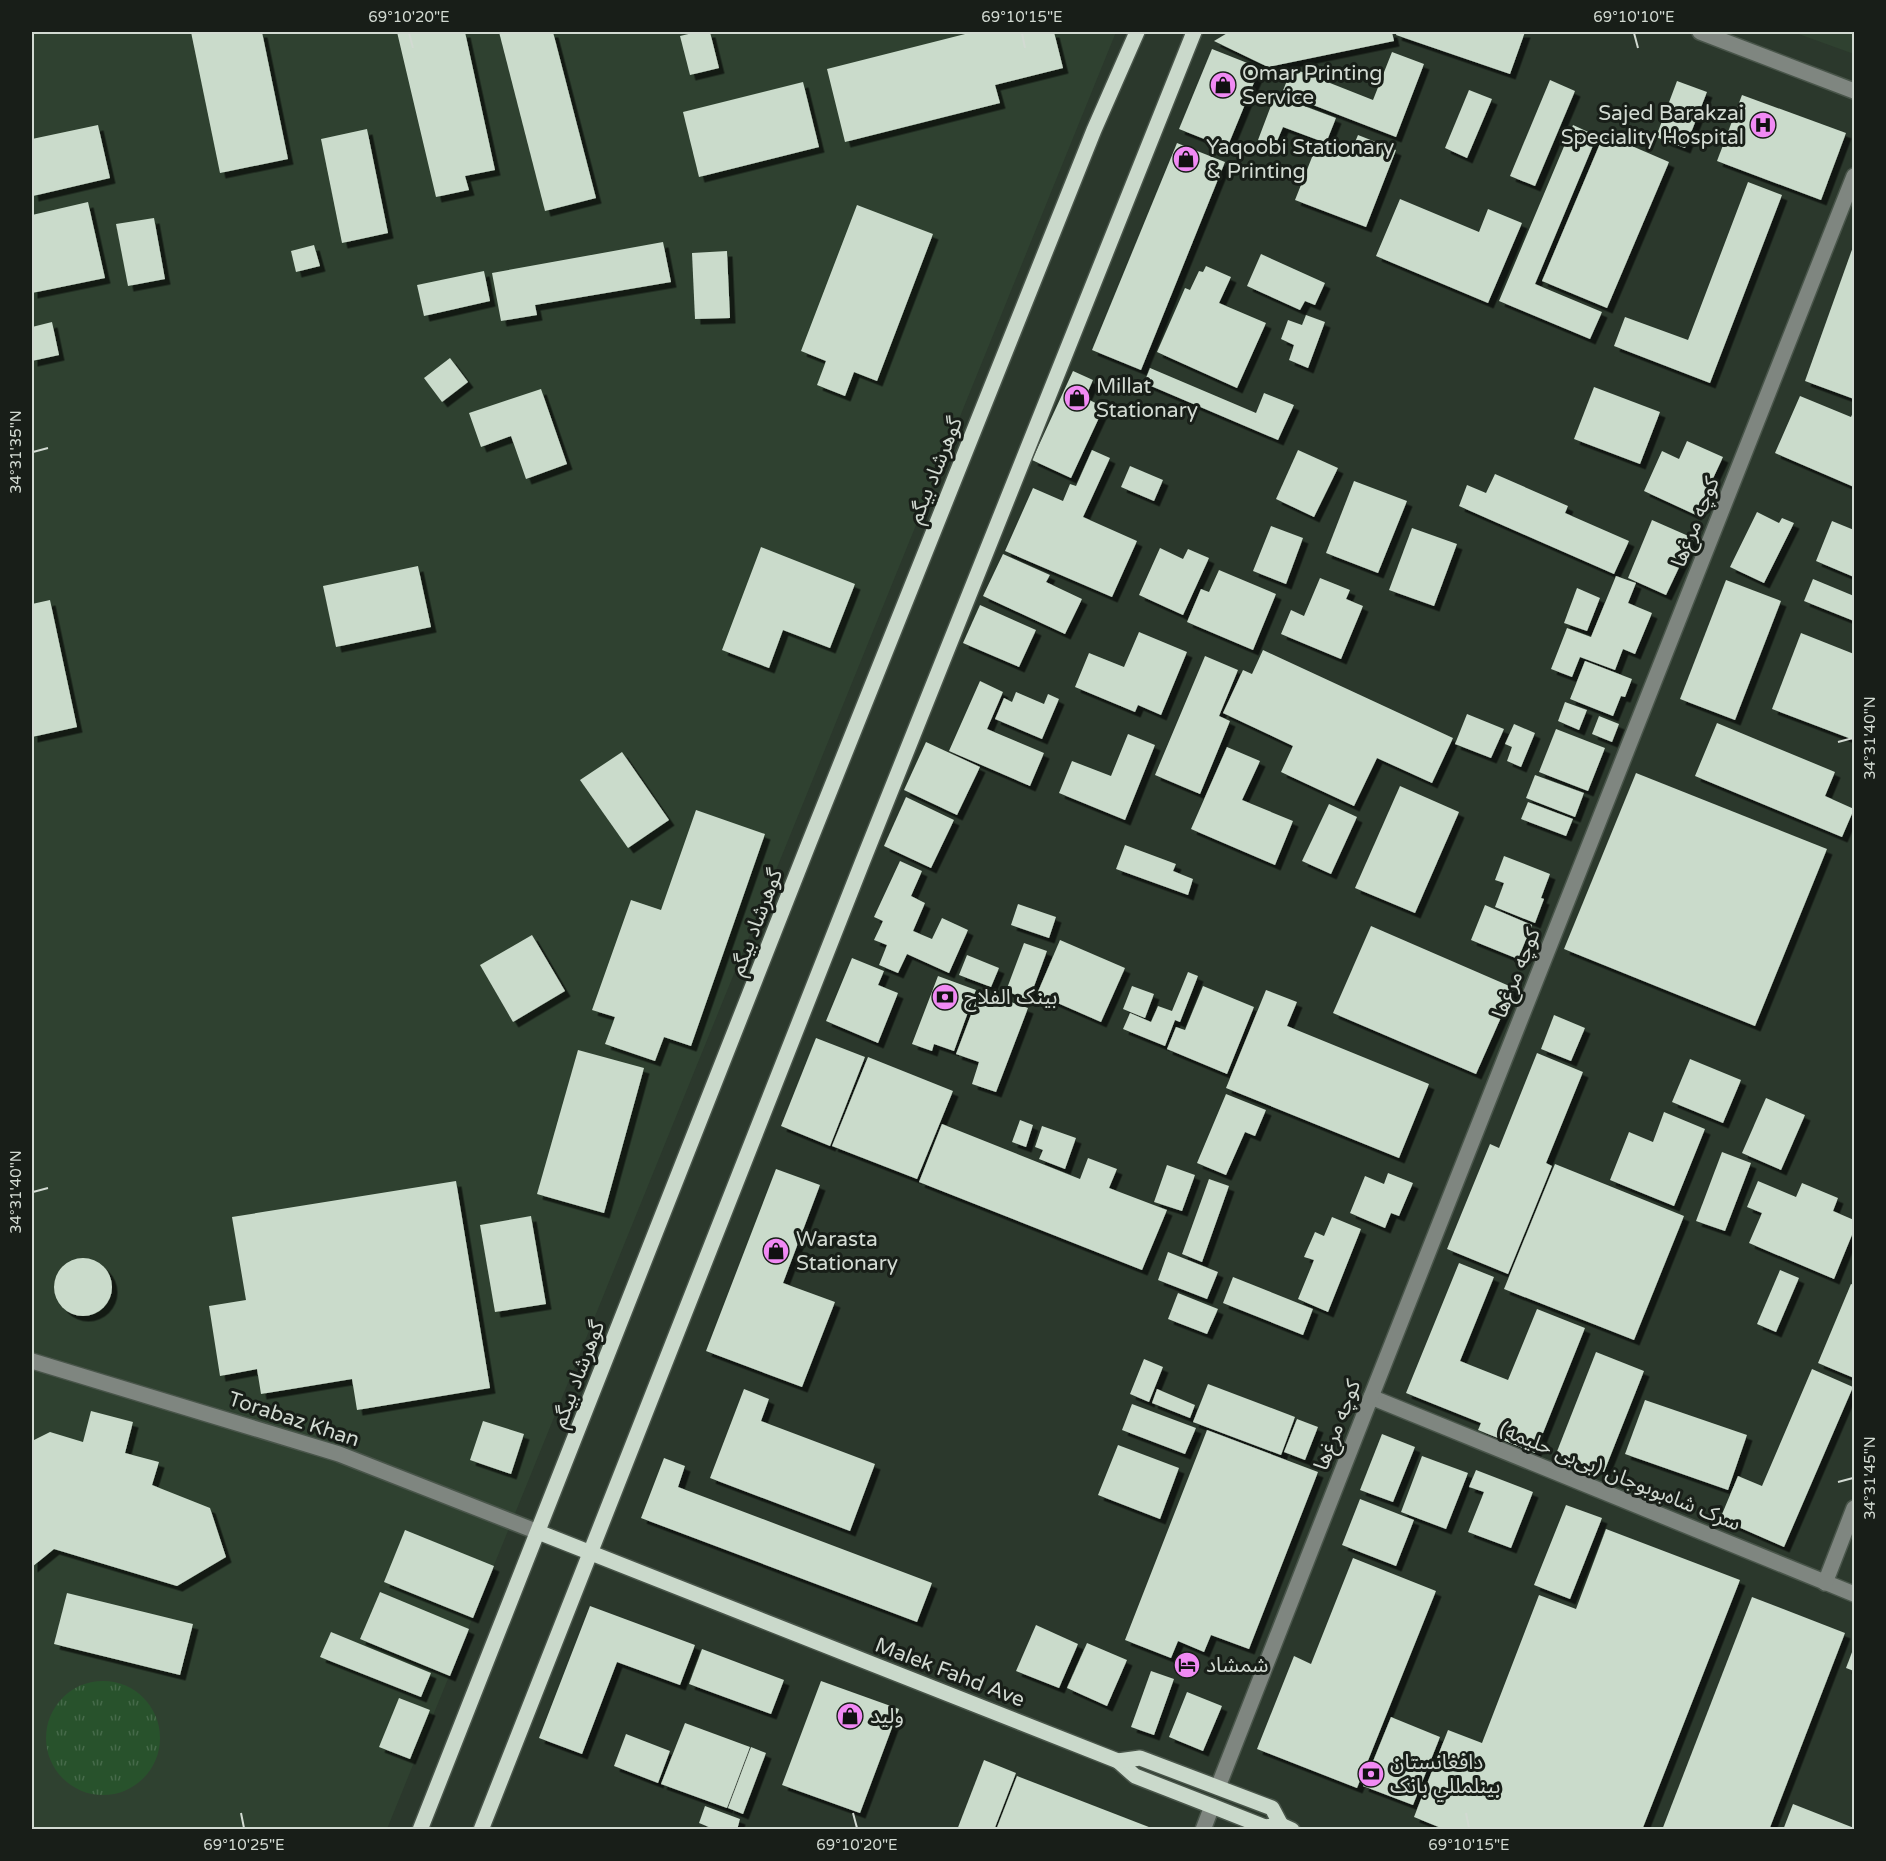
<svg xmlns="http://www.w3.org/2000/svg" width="1886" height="1861" viewBox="0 0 1886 1861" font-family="'Varela Round','Noto Sans Arabic',sans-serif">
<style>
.built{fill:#2f4130}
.grass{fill:url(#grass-tufts)}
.building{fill:#cadbcb;filter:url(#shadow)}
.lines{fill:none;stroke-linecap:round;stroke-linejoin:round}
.minor-casing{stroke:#49554a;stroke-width:18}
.major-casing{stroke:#49554a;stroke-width:18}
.minor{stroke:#7f8680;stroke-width:15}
.major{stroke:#cad9cb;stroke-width:15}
.ticks{fill:none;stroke:#d2dad2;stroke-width:2}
.labels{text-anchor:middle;stroke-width:6;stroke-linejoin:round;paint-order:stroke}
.poi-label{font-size:21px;fill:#d2dad2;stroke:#181e18;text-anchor:start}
.street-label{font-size:21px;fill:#d2dad2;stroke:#181e18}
.neatline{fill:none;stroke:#d2dad2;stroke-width:2}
.ticks-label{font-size:15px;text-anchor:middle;fill:#d2dad2}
</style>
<defs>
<pattern id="grass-tufts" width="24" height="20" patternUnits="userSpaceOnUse" patternTransform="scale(1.5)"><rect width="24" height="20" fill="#28522c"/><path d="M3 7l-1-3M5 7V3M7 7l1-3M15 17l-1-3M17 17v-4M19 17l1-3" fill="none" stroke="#466a4a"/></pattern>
<filter id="shadow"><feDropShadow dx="5.5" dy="5.5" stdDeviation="0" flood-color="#0009"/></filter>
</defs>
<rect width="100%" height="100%" fill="#2b382c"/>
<g class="built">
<polygon points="32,32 1116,32 387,1829 32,1830"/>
<polygon points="1793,32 1854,32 1854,54"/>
</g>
<circle class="grass" cx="103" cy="1738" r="57"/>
<g class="building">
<polygon points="191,32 262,32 288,159 220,173"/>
<polygon points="397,32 465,32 495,170 465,176 469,190 436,197"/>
<polygon points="499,32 553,32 596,198 545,211"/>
<polygon points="697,32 710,32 719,68 690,75 680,36"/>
<polygon points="973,32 1054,32 1063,68 995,85 1000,103 845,142 827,69"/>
<polygon points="1229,32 1392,32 1394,41 1268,67 1214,41"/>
<polygon points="1397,32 1525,32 1510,74 1396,35"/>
<polygon points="1212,49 1260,68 1227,148 1179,129"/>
<polygon points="1392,52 1424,64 1396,137 1282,93 1292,68 1373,100"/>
<polygon points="1550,80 1575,91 1535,186 1510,176"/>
<polygon points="1677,81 1707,92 1685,148 1656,137"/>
<polygon points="803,82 819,147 699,177 683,112"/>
<polygon points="1469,90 1492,99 1467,158 1445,148"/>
<polygon points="1275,95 1336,118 1326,143 1283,127 1275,146 1258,140"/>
<polygon points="1742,95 1846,133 1821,200 1717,161"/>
<polygon points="98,125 110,178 33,196 32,188 32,139"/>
<polygon points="1573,125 1597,136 1535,284 1602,312 1590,339 1499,301"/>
<polygon points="367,129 388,233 342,243 321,139"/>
<polygon points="1604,134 1669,162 1607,308 1542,281"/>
<polygon points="1358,135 1396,150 1366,227 1295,200 1318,142 1350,154"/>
<polygon points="1177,143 1225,162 1141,370 1092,350"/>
<polygon points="1748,182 1782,195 1710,383 1614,346 1625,317 1688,340"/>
<polygon points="1400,199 1479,232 1488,209 1522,223 1488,303 1376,256"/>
<polygon points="88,202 105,278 32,293 32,215"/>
<polygon points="857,205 933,234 877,381 854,372 845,396 817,385 826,361 801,351"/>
<polygon points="154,218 165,279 128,286 116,224"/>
<polygon points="663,242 671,282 535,305 537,315 501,321 492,273"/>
<polygon points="1854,244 1854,399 1805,381"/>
<polygon points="314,245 320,266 296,272 291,251"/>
<polygon points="727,251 730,318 695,319 692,253"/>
<polygon points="1261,254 1325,283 1315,305 1305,301 1300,310 1247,286"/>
<polygon points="1206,266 1231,277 1219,303 1266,323 1237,388 1157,352 1185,288 1190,290 1199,271 1203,272"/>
<polygon points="484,271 490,301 424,316 417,285"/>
<polygon points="1306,315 1325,322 1308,368 1289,360 1294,345 1281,339 1288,320 1302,325"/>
<polygon points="52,322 59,355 32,361 32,327"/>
<polygon points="450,358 468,382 442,402 424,378"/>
<polygon points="1150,368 1256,413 1264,393 1294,405 1278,440 1144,383"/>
<polygon points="1073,371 1093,380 1085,398 1104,407 1071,478 1032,460"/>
<polygon points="1594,387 1660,412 1640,464 1574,439"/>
<polygon points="541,389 567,464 526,479 511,436 481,447 469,413"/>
<polygon points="1800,396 1851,417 1854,410 1854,487 1775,453"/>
<polygon points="1687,441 1723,457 1696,515 1644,491 1662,451 1679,459"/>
<polygon points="1092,450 1110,458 1083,517 1137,541 1112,597 1005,551 1033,488 1063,501 1070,484 1076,486"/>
<polygon points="1298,450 1338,468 1314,517 1276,499"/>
<polygon points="1130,466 1163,480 1154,501 1121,487"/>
<polygon points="1495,474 1568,506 1565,513 1629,541 1614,574 1459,506 1467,485 1486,493"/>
<polygon points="1354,481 1407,501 1378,573 1326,553"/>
<polygon points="1757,512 1779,523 1782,518 1794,523 1764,583 1730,567"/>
<polygon points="1652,520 1693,538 1666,595 1628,578"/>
<polygon points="1832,521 1854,530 1854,577 1816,561"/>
<polygon points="1271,526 1303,538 1286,584 1253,571"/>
<polygon points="1412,528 1457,544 1434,606 1389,590"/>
<polygon points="761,547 855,584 830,648 783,630 769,668 722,650"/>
<polygon points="1160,548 1183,559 1188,549 1209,558 1183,615 1139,595"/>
<polygon points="1003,554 1050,575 1046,582 1082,599 1065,634 983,596"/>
<polygon points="418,566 431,627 336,647 323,586"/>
<polygon points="1219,570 1276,594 1253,650 1187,622 1201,589 1209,592"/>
<polygon points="1616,576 1636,583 1628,603 1652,613 1635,654 1623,649 1615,670 1580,657 1572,677 1551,669 1567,628 1591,637"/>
<polygon points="1320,578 1350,590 1346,599 1363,606 1341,659 1281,634 1291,610 1304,616"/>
<polygon points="1813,579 1854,596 1854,621 1804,601"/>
<polygon points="1726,580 1781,601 1735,720 1680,699"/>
<polygon points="1577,588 1600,598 1587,631 1564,623"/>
<polygon points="50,600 77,727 32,737 32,604"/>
<polygon points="980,605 1036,630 1019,667 963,643"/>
<polygon points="1139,632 1187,652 1161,715 1138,705 1135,712 1075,687 1089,653 1124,667"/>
<polygon points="1801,633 1854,654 1854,740 1772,709"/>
<polygon points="1263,650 1453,738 1432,783 1377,758 1354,806 1281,772 1293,746 1223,713 1243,670 1252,674"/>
<polygon points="1205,656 1238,670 1219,716 1230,721 1200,794 1155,775"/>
<polygon points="1585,661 1632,679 1625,697 1621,696 1613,716 1570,699"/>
<polygon points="980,681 1003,692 987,729 1044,753 1030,786 949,751"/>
<polygon points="1016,692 1044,704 1048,694 1059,699 1042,739 995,719 1004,698 1012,702"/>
<polygon points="1565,702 1587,710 1579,730 1558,721"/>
<polygon points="1467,714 1504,729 1491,758 1455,744"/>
<polygon points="1599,716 1619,724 1612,742 1592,734"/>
<polygon points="1717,723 1835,772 1825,796 1854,809 1842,837 1695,776"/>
<polygon points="1514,724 1535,733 1521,767 1507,761 1512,747 1505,744"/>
<polygon points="1556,729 1605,748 1588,791 1539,772"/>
<polygon points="1128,734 1155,745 1125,820 1059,793 1072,761 1111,776"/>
<polygon points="926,742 980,767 957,815 904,790"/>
<polygon points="1227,747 1260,761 1242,800 1293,821 1275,865 1191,829"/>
<polygon points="622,752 669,820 628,848 580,780"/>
<polygon points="1636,773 1827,849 1755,1026 1564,949"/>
<polygon points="1535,775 1584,793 1575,817 1526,798"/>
<polygon points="1400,786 1459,812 1415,913 1355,888"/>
<polygon points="906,797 954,820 931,868 884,846"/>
<polygon points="1528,802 1573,819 1566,836 1521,819"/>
<polygon points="1329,804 1357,817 1331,874 1302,861"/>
<polygon points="696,810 765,834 691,1046 664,1037 655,1061 605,1044 615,1017 592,1010 631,900 661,910"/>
<polygon points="1125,845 1176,864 1173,871 1193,879 1188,895 1116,869"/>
<polygon points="1504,856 1550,874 1541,898 1544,899 1535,923 1495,907 1504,883 1495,880"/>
<polygon points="900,861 922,871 911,896 925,903 913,931 932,939 942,918 968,930 949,973 907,954 898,973 879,965 887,945 874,940 883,921 874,917"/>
<polygon points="1018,904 1056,917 1049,938 1011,925"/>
<polygon points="1485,905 1532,925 1518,959 1471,940"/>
<polygon points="1371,926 1514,988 1476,1074 1333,1013"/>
<polygon points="532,935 565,991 513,1022 480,965"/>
<polygon points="1060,940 1125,968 1101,1022 1037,994"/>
<polygon points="1024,943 1047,951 1029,1000 1006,991"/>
<polygon points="967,955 999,968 991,987 959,975"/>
<polygon points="852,958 884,971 878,985 898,993 878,1043 826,1021"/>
<polygon points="1188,972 1198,976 1180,1022 1175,1020 1165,1046 1123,1029 1130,1013 1151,1022 1158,1006 1172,1011"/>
<polygon points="938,976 976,990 954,1051 934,1044 932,1051 912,1044"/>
<polygon points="1132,986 1154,994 1145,1018 1123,1009"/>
<polygon points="1203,986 1254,1007 1227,1074 1167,1049 1176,1027 1185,1030"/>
<polygon points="1266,990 1297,1002 1287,1026 1429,1084 1399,1158 1226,1088"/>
<polygon points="980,991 1028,1008 996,1092 972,1084 979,1062 956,1054"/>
<polygon points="1554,1015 1585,1028 1571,1061 1541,1049"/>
<polygon points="816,1038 865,1057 830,1146 781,1126"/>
<polygon points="578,1050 644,1068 604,1213 537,1194"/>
<polygon points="1537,1053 1583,1072 1546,1163 1552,1166 1508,1274 1447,1249 1490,1144 1499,1148"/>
<polygon points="868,1057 953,1091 917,1179 832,1146"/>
<polygon points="1690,1059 1741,1080 1723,1123 1672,1102"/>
<polygon points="1226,1094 1266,1110 1255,1136 1245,1132 1226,1175 1197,1163"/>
<polygon points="1766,1098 1805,1115 1781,1170 1742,1153"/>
<polygon points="1664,1112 1705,1129 1674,1206 1610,1180 1629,1132 1653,1142"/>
<polygon points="1020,1120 1033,1125 1026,1147 1012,1142"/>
<polygon points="942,1124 1080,1179 1088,1158 1117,1169 1109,1188 1167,1210 1142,1270 919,1182"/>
<polygon points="1042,1126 1076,1138 1065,1169 1039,1159 1043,1150 1035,1147"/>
<polygon points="1722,1152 1751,1163 1725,1231 1696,1221"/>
<polygon points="1555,1164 1684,1216 1634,1340 1504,1289"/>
<polygon points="1167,1165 1195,1175 1182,1211 1154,1202"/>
<polygon points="776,1169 820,1185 783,1283 835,1302 802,1387 706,1351"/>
<polygon points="1388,1173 1413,1183 1399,1216 1391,1213 1385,1228 1350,1213 1365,1176 1384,1184"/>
<polygon points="1209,1179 1229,1186 1202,1262 1182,1254"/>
<polygon points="456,1181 490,1388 357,1410 352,1379 261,1394 257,1369 220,1376 209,1306 246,1300 232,1217"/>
<polygon points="1758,1181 1796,1197 1802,1183 1838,1198 1833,1211 1854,1220 1854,1230 1834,1279 1749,1243 1762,1213 1747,1207"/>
<polygon points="531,1216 546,1304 495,1312 480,1225"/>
<polygon points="1332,1217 1361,1229 1328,1312 1298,1299 1314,1260 1304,1257 1315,1232 1324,1236"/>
<polygon points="1168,1252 1218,1272 1207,1299 1158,1280"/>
<circle cx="83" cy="1287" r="29"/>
<polygon points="1459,1263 1494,1277 1460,1361 1508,1380 1537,1309 1585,1328 1535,1453 1478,1430 1481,1423 1406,1393"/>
<polygon points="1780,1270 1799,1278 1776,1332 1757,1324"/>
<polygon points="1233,1277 1313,1309 1303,1335 1223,1303"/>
<polygon points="1851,1284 1854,1285 1854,1378 1818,1363"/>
<polygon points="1178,1293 1218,1309 1207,1334 1168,1319"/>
<polygon points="1596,1352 1644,1371 1604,1472 1556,1454"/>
<polygon points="1144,1359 1163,1367 1149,1402 1130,1394"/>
<polygon points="1812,1369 1853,1387 1784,1547 1720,1519 1738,1476 1762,1486"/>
<polygon points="1208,1384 1295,1417 1281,1455 1193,1422"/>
<polygon points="744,1389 769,1399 761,1421 875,1464 850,1531 710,1478"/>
<polygon points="1157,1389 1195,1405 1190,1418 1152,1403"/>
<polygon points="1645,1400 1747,1435 1728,1490 1625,1454"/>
<polygon points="1132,1404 1196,1428 1185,1454 1122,1430"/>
<polygon points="91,1411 133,1422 125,1453 159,1462 152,1485 210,1508 226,1557 177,1586 54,1549 32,1567 32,1441 50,1432 83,1442"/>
<polygon points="1297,1419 1318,1427 1305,1460 1284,1452"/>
<polygon points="483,1421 524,1434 511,1474 470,1460"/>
<polygon points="1207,1430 1318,1472 1249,1649 1211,1635 1204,1652 1178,1641 1171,1658 1125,1640"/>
<polygon points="1382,1434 1415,1447 1393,1502 1360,1490"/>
<polygon points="1118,1445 1179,1468 1160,1519 1098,1495"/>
<polygon points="1422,1456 1468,1473 1446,1529 1401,1512"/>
<polygon points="664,1458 685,1466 678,1487 932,1583 917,1622 641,1518"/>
<polygon points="1476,1470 1533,1492 1511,1548 1468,1532 1484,1492 1469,1487"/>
<polygon points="1360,1499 1414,1520 1396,1566 1342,1545"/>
<polygon points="1566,1505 1602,1518 1570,1599 1534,1585"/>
<polygon points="1606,1529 1740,1580 1642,1830 1446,1830 1414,1817 1448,1730 1482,1743 1539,1595 1576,1609"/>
<polygon points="405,1530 494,1566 473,1618 384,1582"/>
<polygon points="1353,1558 1436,1591 1357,1788 1257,1749 1294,1656 1311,1664"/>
<polygon points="380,1592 469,1629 450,1676 360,1639"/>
<polygon points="67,1593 193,1624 180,1675 54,1644"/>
<polygon points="1752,1597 1845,1633 1769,1830 1662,1830"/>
<polygon points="590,1606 695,1645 680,1685 617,1662 582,1754 539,1738"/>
<polygon points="1036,1625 1078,1644 1059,1688 1016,1671"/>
<polygon points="331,1632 431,1673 421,1697 320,1657"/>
<polygon points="1087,1643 1127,1660 1107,1706 1067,1688"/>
<polygon points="1854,1647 1854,1671 1846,1668"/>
<polygon points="702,1649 784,1680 771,1714 689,1684"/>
<polygon points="1151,1671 1174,1679 1154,1735 1131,1727"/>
<polygon points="821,1681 899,1709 860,1813 782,1785"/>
<polygon points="1187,1692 1222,1706 1203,1751 1169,1737"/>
<polygon points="399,1698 430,1710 410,1759 379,1747"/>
<polygon points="1391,1717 1440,1737 1413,1805 1363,1786"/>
<polygon points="685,1723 750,1747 727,1808 661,1784"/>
<polygon points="626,1734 670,1751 658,1783 614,1766"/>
<polygon points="751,1747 766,1753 743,1814 728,1808"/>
<polygon points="984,1760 1016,1773 994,1830 957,1830"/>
<polygon points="1017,1776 1154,1829 1154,1830 996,1830"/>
<polygon points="1793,1804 1854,1828 1854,1830 1783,1830"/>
<polygon points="705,1806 740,1819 737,1830 716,1830 699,1823"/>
</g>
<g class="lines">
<defs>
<g id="minor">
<polyline points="1700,32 1854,91"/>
<polyline points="32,1361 339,1454 538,1532"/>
<polyline points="1371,1397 1854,1594"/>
<polyline points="1825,1583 1854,1508"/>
<polyline points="1218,1787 1371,1397 1854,176"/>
<polyline points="1203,1830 1212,1806"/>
</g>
<g id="major">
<polyline points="538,1532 1118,1761 1135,1776 1212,1806 1265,1827 1281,1825 1292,1830"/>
<polyline points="1118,1761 1140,1758 1272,1808 1281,1825"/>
<polyline points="420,1830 809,843 1094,130 1137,32"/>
<polyline points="481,1830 862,863 1194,32"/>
</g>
</defs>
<use href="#minor" class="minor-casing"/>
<use href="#major" class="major-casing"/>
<use href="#minor" class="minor"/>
<use href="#major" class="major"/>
</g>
<path class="ticks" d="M409,33L413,48M1022,33L1025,48M1634,33L1638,48M33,452L48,448M1838,742L1853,738M33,1192L48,1188M1838,1482L1853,1478M241,1813L244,1828M853,1813L857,1828M1466,1813L1469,1828"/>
<defs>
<symbol id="shop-disc" viewBox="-11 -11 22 22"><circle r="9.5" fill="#f18af4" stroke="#181e18"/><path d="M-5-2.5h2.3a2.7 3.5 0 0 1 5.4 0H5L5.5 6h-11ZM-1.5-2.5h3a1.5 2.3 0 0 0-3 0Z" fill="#111"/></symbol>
<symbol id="hospital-disc" viewBox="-11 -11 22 22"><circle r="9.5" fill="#f18af4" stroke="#181e18"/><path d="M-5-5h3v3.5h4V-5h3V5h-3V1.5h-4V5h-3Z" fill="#111"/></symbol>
<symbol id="bank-disc" viewBox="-11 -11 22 22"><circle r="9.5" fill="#f18af4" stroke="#181e18"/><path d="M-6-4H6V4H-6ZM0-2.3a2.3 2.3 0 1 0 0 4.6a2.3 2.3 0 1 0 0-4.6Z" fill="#111"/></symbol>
<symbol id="hotel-disc" viewBox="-11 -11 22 22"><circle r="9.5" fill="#f18af4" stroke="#181e18"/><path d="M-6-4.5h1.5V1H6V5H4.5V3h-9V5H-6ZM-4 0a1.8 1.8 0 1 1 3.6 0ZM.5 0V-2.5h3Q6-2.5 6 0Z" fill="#111"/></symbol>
</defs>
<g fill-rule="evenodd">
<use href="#shop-disc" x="1208" y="70" width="30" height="30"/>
<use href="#hospital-disc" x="1748" y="110" width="30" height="30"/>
<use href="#shop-disc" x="1171" y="144" width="30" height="30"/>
<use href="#shop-disc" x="1062" y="383" width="30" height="30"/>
<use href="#bank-disc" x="930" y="982" width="30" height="30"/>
<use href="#shop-disc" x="761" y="1236" width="30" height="30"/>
<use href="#hotel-disc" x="1172" y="1650" width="30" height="30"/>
<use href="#shop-disc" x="835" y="1701" width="30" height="30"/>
<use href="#bank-disc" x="1356" y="1759" width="30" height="30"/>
</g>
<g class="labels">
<g class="poi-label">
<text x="1242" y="80">Omar Printing<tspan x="1242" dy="24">Service</tspan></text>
<text x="1744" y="120" text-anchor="end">Sajed Barakzai<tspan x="1744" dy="24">Speciality Hospital</tspan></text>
<text x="1206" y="154">Yaqoobi Stationary<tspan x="1206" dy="24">&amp; Printing</tspan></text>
<text x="1096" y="393">Millat<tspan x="1096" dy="24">Stationary</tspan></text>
<text x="964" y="1004">بینک الفلاح</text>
<text x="796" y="1246">Warasta<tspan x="796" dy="24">Stationary</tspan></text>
<text x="1206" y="1672">شمشاد</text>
<text x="870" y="1723">ولید</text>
<text x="1390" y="1769">دافغانستان<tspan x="1390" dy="24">بینلمللي بانک</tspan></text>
</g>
<g class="street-label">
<text transform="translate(935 470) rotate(-68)" y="7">گوهرشاد بیگم</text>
<text transform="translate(1695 522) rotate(-68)" y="7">کوچه مرغ‌ها</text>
<text transform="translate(756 922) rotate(-69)" y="7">گوهرشاد بیگم</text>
<text transform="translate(1516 973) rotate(-68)" y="7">کوچه مرغ‌ها</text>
<text transform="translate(578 1374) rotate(-69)" y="7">گوهرشاد بیگم</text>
<text transform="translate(294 1419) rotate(18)" y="7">Torabaz Khan</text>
<text transform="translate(1337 1425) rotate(-69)" y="7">کوچه مرغ‌ها</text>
<text transform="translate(1620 1476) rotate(22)" y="7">سرک شاه‌بوبوجان (بی‌بی حلیمه)</text>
<text transform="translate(950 1672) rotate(21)" y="7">Malek Fahd Ave</text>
</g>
</g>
<rect width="1886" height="1861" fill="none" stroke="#181e18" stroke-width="66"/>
<rect x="33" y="33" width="1820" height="1795" class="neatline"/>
<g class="ticks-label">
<text x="409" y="22">69°10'20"E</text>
<text x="1022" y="22">69°10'15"E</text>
<text x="1634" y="22">69°10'10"E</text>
<text transform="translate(16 452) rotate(-90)" y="5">34°31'35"N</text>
<text transform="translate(1870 738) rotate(-90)" y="5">34°31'40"N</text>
<text transform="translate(16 1192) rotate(-90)" y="5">34°31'40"N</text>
<text transform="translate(1870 1478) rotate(-90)" y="5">34°31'45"N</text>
<text x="244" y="1850">69°10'25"E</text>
<text x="857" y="1850">69°10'20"E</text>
<text x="1469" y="1850">69°10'15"E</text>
</g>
</svg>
